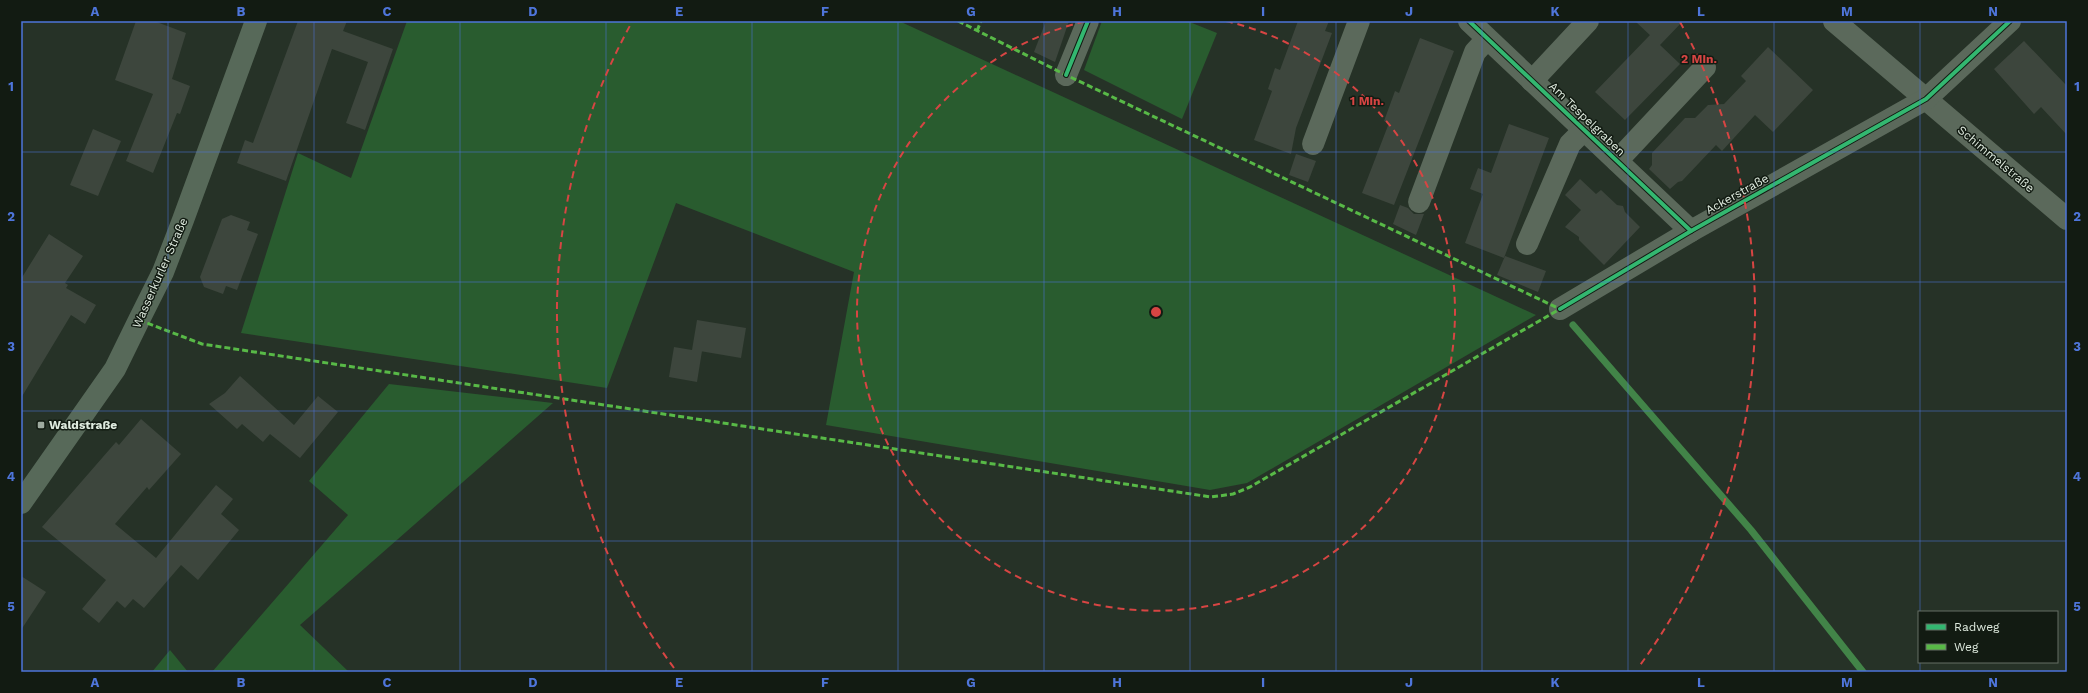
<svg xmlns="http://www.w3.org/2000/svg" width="2088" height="693" viewBox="0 0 2088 693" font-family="'Work Sans',sans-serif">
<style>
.green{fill:#295c2f}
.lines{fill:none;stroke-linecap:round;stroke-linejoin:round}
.stream{stroke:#428448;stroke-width:7}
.building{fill:#3d463d}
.minor{stroke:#5b695b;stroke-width:22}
.major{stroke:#576959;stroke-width:22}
.quiet{stroke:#58b947;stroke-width:3;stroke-dasharray:6 3;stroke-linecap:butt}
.cycleway-casing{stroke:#121b12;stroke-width:6}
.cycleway{stroke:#33b770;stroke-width:4}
.grid{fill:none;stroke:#4e75da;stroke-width:1;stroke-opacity:0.55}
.ring{fill:none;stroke:#d74543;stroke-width:2;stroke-dasharray:7 5}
.poi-dot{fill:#9eaa9f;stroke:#121b12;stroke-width:1.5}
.labels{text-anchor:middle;stroke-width:3;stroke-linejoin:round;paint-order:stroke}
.street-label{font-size:12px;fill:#dfebdf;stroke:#121b12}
.poi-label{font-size:12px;font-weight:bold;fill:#dfebdf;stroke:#121b12;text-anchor:start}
.centre{fill:#d74543;stroke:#121b12;stroke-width:2}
.ring-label{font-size:12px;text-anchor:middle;font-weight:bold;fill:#d74543;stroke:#121b12;stroke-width:3;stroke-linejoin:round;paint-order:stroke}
.neatline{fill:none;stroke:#4e75da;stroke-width:1.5}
.grid-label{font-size:13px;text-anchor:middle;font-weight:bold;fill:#4e75da}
</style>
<rect width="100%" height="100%" fill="#263227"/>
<g class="green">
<polygon points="407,21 899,21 1536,315 1247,483 1210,490 826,425 854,272 676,203 607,388 241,333 298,153 351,178"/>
<polygon points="1102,21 1187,21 1217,33 1182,119 1084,70"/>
<polygon points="389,384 553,403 300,625 349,672 212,672 348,515 309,481"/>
<polygon points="170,650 188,672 152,672"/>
</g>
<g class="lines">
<polyline class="stream" points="1573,325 1751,530 1863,672"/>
</g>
<g class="building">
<polygon points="136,21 154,21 186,33 172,79 190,86 180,114 177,113 153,173 126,161 153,94 115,80"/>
<polygon points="298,21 347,21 343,31 393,49 365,130 346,123 368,62 332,49 286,181 237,163 245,140 253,143"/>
<polygon points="1046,21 1069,21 1055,62 1034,52"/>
<polygon points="1298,21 1329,21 1325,31 1332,33 1296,128 1291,154 1254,140 1272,91 1268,89 1275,68 1280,70"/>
<polygon points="1635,21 1683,21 1660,45 1680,64 1625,120 1595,92 1650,35 1653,38"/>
<polygon points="1420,38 1454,51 1394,205 1362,193 1389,123 1384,121 1395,91 1399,93"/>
<polygon points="2024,41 2067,86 2067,135 2041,107 2034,114 1994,69"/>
<polygon points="1768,47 1813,90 1773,132 1755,115 1722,151 1716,145 1682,181 1678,182 1670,189 1649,169 1652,165 1652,153 1685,118 1695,118 1708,105 1724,104 1746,81 1741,76"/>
<polygon points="1509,124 1549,138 1504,258 1465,243 1483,194 1470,189 1478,168 1491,173"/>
<polygon points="93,129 121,141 98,196 70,185"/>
<polygon points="1296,154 1316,161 1308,182 1289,175"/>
<polygon points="1580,179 1596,194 1601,190 1617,205 1623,206 1625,212 1640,227 1604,265 1579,240 1579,237 1565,227 1581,210 1565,195"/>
<polygon points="1400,205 1408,208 1414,214 1424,214 1416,235 1393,224"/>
<polygon points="231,215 250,222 247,230 258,234 237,290 226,286 223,294 204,287 200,277 222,219"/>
<polygon points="49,234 83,256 65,283 68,285 66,288 96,305 85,324 71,315 21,398 21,279"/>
<polygon points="1505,256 1546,271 1538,292 1497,275"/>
<polygon points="697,320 746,328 741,358 694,350 702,351 697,382 669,377 674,347 692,350"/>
<polygon points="240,376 294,425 318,396 338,412 300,458 270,434 263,442 242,424 237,429 209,404 225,393"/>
<polygon points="141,419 181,454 149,490 147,487 115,524 156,558 216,485 233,499 221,514 239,530 198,580 181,565 144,608 133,599 125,608 117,601 99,623 82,609 106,580 42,527 116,442 119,445"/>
<polygon points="21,576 46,592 21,630"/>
</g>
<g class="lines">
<g class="minor">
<polyline points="1469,21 1691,231"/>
<polyline points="1834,21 2067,219"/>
<polyline points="1066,75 1088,21"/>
<polyline points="1532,81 1588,21"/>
<polyline points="1313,144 1359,21"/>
<polyline points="1617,161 1705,67"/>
<polyline points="1419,202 1475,52 1487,39"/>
<polyline points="1527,244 1570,144 1584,130"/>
<polyline points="1560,309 1691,231 1926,99 2010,21"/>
</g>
<polyline class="major" points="21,503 115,369 139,320 163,272 183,220 256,21"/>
<g class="quiet">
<polyline points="958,21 1066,75 1560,309"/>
<polyline points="977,31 981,21"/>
<polyline points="139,320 202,344 1211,497 1233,494 1250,487 1560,309"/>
</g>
<defs>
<g id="cycleway">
<polyline points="1469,21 1691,231"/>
<polyline points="1066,75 1088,21"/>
<polyline points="1560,309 1691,231 1926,99 2010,21"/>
</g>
</defs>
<use href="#cycleway" class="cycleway-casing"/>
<use href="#cycleway" class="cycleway"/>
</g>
<path class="grid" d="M168,21V672M314,21V672M460,21V672M606,21V672M752,21V672M898,21V672M1044,21V672M1190,21V672M1336,21V672M1482,21V672M1628,21V672M1774,21V672M1920,21V612M21,152H2067M21,282H2067M21,411H2067M21,541H2067M1920,662V672"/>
<g class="ring">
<path d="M1226 21A299 299 0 1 1 1086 21"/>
<path d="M674 668A599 599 0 0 1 632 22M1680 22A599 599 0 0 1 1638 668"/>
</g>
<rect class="poi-dot" x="37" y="421" width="8" height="8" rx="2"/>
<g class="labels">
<g class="street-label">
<text transform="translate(1587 119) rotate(44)" y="4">Am Tespelgraben</text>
<text transform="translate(1996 159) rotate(40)" y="4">Schimmelstraße</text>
<text transform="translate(1737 194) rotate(-29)" y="4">Ackerstraße</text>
<text transform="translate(160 273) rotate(-66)" y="4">Wasserkurler Straße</text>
</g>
<g class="poi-label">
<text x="49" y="429">Waldstraße</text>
</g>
</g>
<circle cx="1156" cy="312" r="6" class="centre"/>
<g class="ring-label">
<text x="1699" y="63">2 Min.</text>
<text x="1367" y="105">1 Min.</text>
</g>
<rect width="2088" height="693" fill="none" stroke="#121b12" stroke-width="44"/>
<rect x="1918" y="611" width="140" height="52" fill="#121b12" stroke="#646e64"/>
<rect x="1926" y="624" width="20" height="6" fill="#33b770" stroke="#646e64"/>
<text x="1954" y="631" font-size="12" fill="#dfebdf">Radweg</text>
<rect x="1926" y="644" width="20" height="6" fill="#58b947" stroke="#646e64"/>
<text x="1954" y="651" font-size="12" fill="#dfebdf">Weg</text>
<rect x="22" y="22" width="2044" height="649" class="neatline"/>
<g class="grid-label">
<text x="95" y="16">A</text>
<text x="241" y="16">B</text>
<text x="387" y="16">C</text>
<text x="533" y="16">D</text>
<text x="679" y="16">E</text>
<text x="825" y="16">F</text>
<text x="971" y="16">G</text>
<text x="1117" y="16">H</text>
<text x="1263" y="16">I</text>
<text x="1409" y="16">J</text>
<text x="1555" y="16">K</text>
<text x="1701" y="16">L</text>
<text x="1847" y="16">M</text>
<text x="1993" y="16">N</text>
<text x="11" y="91">1</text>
<text x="2077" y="91">1</text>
<text x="11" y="221">2</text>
<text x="2077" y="221">2</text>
<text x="11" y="351">3</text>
<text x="2077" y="351">3</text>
<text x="11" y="481">4</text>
<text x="2077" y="481">4</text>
<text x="11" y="611">5</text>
<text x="2077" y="611">5</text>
<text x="95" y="687">A</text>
<text x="241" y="687">B</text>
<text x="387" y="687">C</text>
<text x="533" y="687">D</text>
<text x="679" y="687">E</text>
<text x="825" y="687">F</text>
<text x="971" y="687">G</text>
<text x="1117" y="687">H</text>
<text x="1263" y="687">I</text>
<text x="1409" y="687">J</text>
<text x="1555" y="687">K</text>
<text x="1701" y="687">L</text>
<text x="1847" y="687">M</text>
<text x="1993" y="687">N</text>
</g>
</svg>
